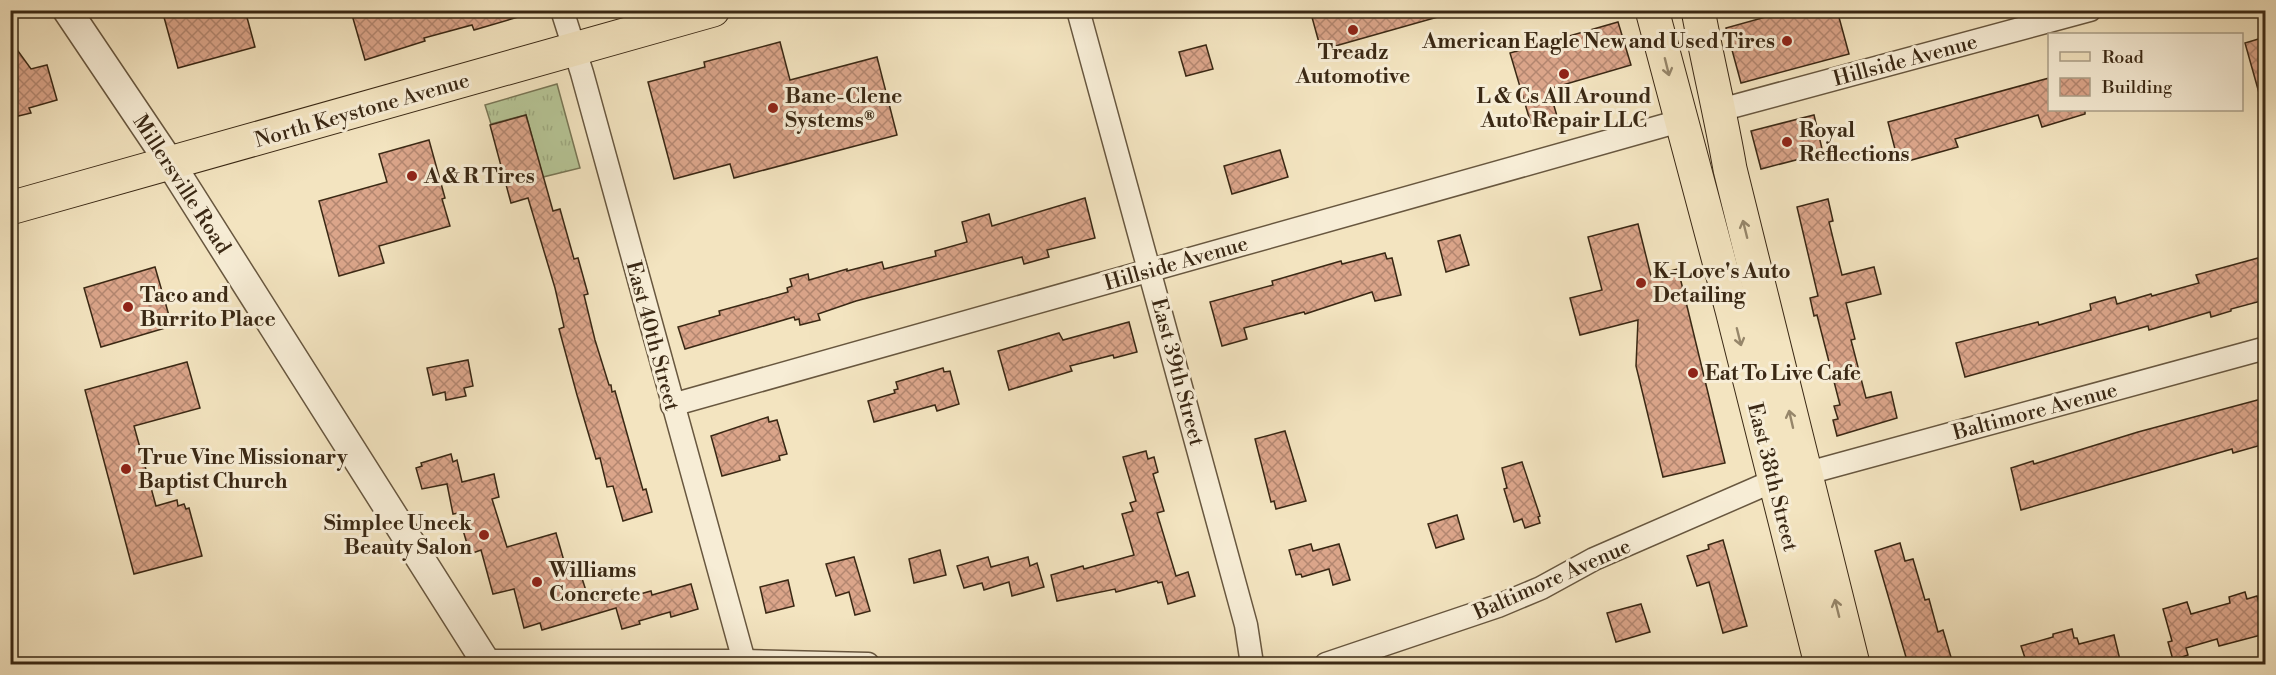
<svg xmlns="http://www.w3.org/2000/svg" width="2276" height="675" viewBox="0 0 2276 675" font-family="'Libre Bodoni',serif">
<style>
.grass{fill:url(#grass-tufts);stroke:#787655;stroke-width:1.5}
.building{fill:url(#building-cross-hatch);stroke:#3a2814;stroke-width:1.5}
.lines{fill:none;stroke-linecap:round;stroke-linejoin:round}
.minor-casing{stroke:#68573f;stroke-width:25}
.tertiary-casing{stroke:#68573f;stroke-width:31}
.primary-casing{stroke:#3a2814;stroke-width:35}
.minor{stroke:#f7edd6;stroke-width:22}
.tertiary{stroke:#f7edd6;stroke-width:28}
.primary{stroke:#f3e4c0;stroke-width:33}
.oneway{stroke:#96866a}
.poi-dot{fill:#8f2418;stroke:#f7edd6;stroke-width:2}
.labels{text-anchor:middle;stroke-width:6;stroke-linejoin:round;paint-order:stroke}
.poi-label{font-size:21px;font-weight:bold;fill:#3a2814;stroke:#f7edd6;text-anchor:start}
.street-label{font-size:21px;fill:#3a2814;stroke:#f7edd6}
</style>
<defs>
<pattern id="grass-tufts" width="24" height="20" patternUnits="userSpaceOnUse" patternTransform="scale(1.5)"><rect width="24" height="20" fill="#b6c596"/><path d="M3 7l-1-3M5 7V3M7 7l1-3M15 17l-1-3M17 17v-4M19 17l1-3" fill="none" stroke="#9da980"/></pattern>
<pattern id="building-cross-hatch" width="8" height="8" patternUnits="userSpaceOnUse" patternTransform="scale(1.5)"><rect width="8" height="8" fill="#dba58a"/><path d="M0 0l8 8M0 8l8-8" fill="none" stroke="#b38670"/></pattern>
</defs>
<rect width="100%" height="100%" fill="#f3e4c0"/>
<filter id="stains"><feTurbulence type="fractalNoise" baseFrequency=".00333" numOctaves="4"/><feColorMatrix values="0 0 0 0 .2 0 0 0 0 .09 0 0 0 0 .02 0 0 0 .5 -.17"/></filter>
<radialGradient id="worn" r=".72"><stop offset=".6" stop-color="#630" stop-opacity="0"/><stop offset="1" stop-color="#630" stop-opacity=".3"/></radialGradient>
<polygon class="grass" points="557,84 580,168 543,177 526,115 491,124 485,105"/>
<g class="building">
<polygon points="162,10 245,10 255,47 178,68"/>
<polygon points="366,10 524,10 525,15 474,30 472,25 424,38 425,41 365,60 352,15"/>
<polygon points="1310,10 1444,10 1445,15 1321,50"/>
<polygon points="1791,10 1837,10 1849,54 1741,83 1726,28"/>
<polygon points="1618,22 1631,65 1549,89 1557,116 1531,124 1510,53"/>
<polygon points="2265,37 2265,99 2261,100 2245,43"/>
<polygon points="10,40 31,69 47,65 57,100 29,108 31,113 10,118"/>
<polygon points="780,42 790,80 877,57 897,135 734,178 730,164 674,179 648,82 705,67 704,62"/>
<polygon points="1206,45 1213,69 1186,76 1179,52"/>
<polygon points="2049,78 2049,110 2085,110 2085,114 2042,127 2038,115 1955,139 1958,147 1901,163 1898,153 1896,153 1888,122"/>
<polygon points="526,115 553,211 560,209 574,259 578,258 588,294 584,295 595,340 609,385 611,385 612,392 615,391 643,490 646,489 652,512 623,521 613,486 607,487 600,458 596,459 577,395 559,329 564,327 555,288 528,198 511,203 490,125"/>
<polygon points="1814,115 1823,153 1761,169 1751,131"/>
<polygon points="429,140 445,198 442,199 450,226 379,246 384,263 339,276 319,201 387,182 379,154"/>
<polygon points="1280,150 1288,177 1232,194 1224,166"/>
<polygon points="1085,198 1095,238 1047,250 1049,257 1024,264 1022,257 856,301 818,314 820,320 800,325 799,319 795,320 794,317 685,349 678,327 720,315 719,311 788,292 787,288 792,286 790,279 808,274 809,280 847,269 847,271 882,262 884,269 936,256 935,251 967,242 962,222 989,214 992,226"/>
<polygon points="1828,199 1833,221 1829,222 1842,275 1874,267 1881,294 1846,303 1855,339 1851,340 1866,398 1891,392 1897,418 1837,436 1833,420 1838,419 1834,406 1840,405 1817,315 1814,316 1810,298 1818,296 1797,207"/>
<polygon points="1638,224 1651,276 1678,269 1725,463 1663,477 1636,366 1638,320 1580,335 1570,298 1602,290 1588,237"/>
<polygon points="1460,235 1469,265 1446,272 1438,241"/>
<polygon points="1385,253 1387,259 1392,258 1401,295 1375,301 1372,292 1305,314 1304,312 1244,328 1247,339 1222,346 1210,302 1273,285 1272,281 1341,261 1342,264"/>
<polygon points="2258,258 2265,287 2265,295 2260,296 2261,301 2231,309 2231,311 2211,317 2210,312 2149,330 2148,326 1965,377 1956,343 2038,322 2039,325 2091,310 2090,304 2115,297 2117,304 2151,294 2152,296 2199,283 2196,275"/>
<polygon points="155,267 172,326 101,347 84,288"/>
<polygon points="1129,322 1137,352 1114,358 1113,355 1070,366 1072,371 1009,390 998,351 1059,333 1063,340"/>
<polygon points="468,360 473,386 464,388 466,396 446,400 445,392 433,395 427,368"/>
<polygon points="187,362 200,408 134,426 156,506 177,500 178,506 184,504 186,509 189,508 202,556 134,574 85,390"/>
<polygon points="943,368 944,372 950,371 959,404 937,411 935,405 874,422 868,401 895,393 894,390 898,389 896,382"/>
<polygon points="2265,398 2265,444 2233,453 2232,449 2021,510 2011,468 2033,461 2034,464 2138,432"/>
<polygon points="768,417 769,422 777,420 787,454 779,456 780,460 722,476 711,436"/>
<polygon points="1285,431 1306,501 1276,509 1274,501 1271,502 1255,439"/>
<polygon points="1146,451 1148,459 1154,457 1158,472 1153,474 1164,511 1157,513 1176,576 1188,572 1195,596 1168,604 1162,582 1158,583 1157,581 1116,592 1115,589 1057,601 1051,575 1083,566 1084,569 1134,555 1122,514 1133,511 1130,503 1136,501 1123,457"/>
<polygon points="451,454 453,462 457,460 462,482 494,474 499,497 492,499 507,547 556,533 568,575 580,572 588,597 613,590 615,601 651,591 652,595 691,584 698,609 671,617 670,612 639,621 640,624 622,629 616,608 542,630 540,623 524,628 514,589 493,594 481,550 470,554 458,513 453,514 447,484 422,489 416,468 422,466 421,463"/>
<polygon points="1522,462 1540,516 1538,517 1540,523 1525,528 1522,519 1514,522 1504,489 1507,488 1502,468"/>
<polygon points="1457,515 1464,539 1436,548 1428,524"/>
<polygon points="1723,540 1747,626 1723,633 1709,582 1697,586 1687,556 1709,549 1708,545"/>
<polygon points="1900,543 1905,561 1913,559 1925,600 1929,599 1938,632 1943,630 1953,664 1908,664 1875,551"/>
<polygon points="1311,544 1313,551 1339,544 1350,580 1333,585 1329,569 1302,577 1301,574 1296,575 1289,550"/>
<polygon points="940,550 946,575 914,583 909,559"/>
<polygon points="854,557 870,611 855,615 849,592 836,596 826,564"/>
<polygon points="988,557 991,567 1028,557 1030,566 1037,563 1044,587 1012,596 1009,582 984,590 982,583 964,588 957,566"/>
<polygon points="788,580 794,606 766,613 760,587"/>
<polygon points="2245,592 2247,599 2257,596 2265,625 2265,634 2219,646 2217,639 2186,648 2188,655 2173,660 2168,642 2172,641 2163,609 2187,602 2191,614 2230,603 2229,597"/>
<polygon points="1641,604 1650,632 1616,642 1607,613"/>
<polygon points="2072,629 2074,638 2077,638 2079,644 2114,635 2121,664 2027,664 2021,646 2053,637 2053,634"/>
</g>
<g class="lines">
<defs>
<g id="minor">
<polyline points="562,10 582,73 744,661"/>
<polyline points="1078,10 1246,625 1252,664"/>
<polyline points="1720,110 2090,10"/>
<polyline points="672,405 1680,121"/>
<polyline points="1804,474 2266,348"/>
<polyline points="485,661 744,661 868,664"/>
<polyline points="1326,664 1498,606 1541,588 1594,559 1764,485 1774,483"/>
</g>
<polyline id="tertiary" points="67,10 170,163 487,664"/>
<g id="primary">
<polyline points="1652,10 1732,310 1821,664"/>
<path d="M1698,10C1708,64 1721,116 1730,169L1853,664"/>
<polyline points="10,208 713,10"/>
</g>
</defs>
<use href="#minor" class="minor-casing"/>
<use href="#tertiary" class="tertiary-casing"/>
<use href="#primary" class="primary-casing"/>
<use href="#minor" class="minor"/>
<use href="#tertiary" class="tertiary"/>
<use href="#primary" class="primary"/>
</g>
<defs><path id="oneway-shaft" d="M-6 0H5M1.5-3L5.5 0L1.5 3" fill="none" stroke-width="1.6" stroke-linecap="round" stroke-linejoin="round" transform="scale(1.5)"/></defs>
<g class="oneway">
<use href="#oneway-shaft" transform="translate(1667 67) rotate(76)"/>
<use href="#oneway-shaft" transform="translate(1745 229) rotate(-104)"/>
<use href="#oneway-shaft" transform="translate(1739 337) rotate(76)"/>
<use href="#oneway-shaft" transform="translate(1791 419) rotate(-103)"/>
<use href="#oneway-shaft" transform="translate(1837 608) rotate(-104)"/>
</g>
<g class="poi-dot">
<circle cx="1353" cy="30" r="6"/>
<circle cx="1787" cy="41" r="6"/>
<circle cx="1564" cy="74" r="6"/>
<circle cx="773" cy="108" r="6"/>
<circle cx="1787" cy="142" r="6"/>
<circle cx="412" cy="176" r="6"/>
<circle cx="1641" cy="283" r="6"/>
<circle cx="128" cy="307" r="6"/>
<circle cx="1693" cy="373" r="6"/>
<circle cx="126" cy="469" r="6"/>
<circle cx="484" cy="535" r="6"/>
<circle cx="537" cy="582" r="6"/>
</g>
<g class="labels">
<g class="poi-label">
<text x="1775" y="48" text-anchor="end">American Eagle New and Used Tires</text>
<text x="1353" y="59" text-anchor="middle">Treadz<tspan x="1353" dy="24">Automotive</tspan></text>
<text x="785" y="103">Bane-Clene<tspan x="785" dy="24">Systems®</tspan></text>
<text x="1564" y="103" text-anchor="middle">L &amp; Cs All Around<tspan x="1564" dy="24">Auto Repair LLC</tspan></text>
<text x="1799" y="137">Royal<tspan x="1799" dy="24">Reflections</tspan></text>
<text x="424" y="183">A &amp; R Tires</text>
<text x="1653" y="278">K-Love's Auto<tspan x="1653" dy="24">Detailing</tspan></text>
<text x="140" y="302">Taco and<tspan x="140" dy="24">Burrito Place</tspan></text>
<text x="1705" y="380">Eat To Live Cafe</text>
<text x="138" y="464">True Vine Missionary<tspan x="138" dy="24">Baptist Church</tspan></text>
<text x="472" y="530" text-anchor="end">Simplee Uneek<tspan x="472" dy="24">Beauty Salon</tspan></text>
<text x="549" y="577">Williams<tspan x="549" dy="24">Concrete</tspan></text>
</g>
<g class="street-label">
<text transform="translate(1905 60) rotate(-15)" y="7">Hillside Avenue</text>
<text transform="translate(362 110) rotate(-16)" y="7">North Keystone Avenue</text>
<text transform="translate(182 184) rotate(57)" y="7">Millersville Road</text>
<text transform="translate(1176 263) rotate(-16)" y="7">Hillside Avenue</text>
<text transform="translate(653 336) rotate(75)" y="7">East 40th Street</text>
<text transform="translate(1178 372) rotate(75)" y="7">East 39th Street</text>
<text transform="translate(2035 411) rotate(-15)" y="7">Baltimore Avenue</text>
<text transform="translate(1773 477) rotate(76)" y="7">East 38th Street</text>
<text transform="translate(1552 579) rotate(-24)" y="7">Baltimore Avenue</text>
</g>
</g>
<rect width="2276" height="675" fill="none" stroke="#f3e4c0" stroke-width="36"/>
<rect x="12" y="12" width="2252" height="651" fill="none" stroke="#3a2814" stroke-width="3"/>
<rect x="18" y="18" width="2240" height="639" fill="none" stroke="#3a2814" stroke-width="1.5"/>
<rect x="2048" y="33" width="195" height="78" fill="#f7edd6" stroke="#ab9e88" stroke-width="1.5"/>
<rect x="2060" y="52" width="30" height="9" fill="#f3e4c0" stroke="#ab9e88" stroke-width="1.5"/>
<text x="2102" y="63" font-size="18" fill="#3a2814">Road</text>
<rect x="2060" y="78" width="30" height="18" fill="url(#building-cross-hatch)" stroke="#ab9e88" stroke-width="1.5"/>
<text x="2102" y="93" font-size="18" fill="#3a2814">Building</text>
<rect width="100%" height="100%" filter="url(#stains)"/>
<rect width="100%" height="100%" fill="url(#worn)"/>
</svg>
